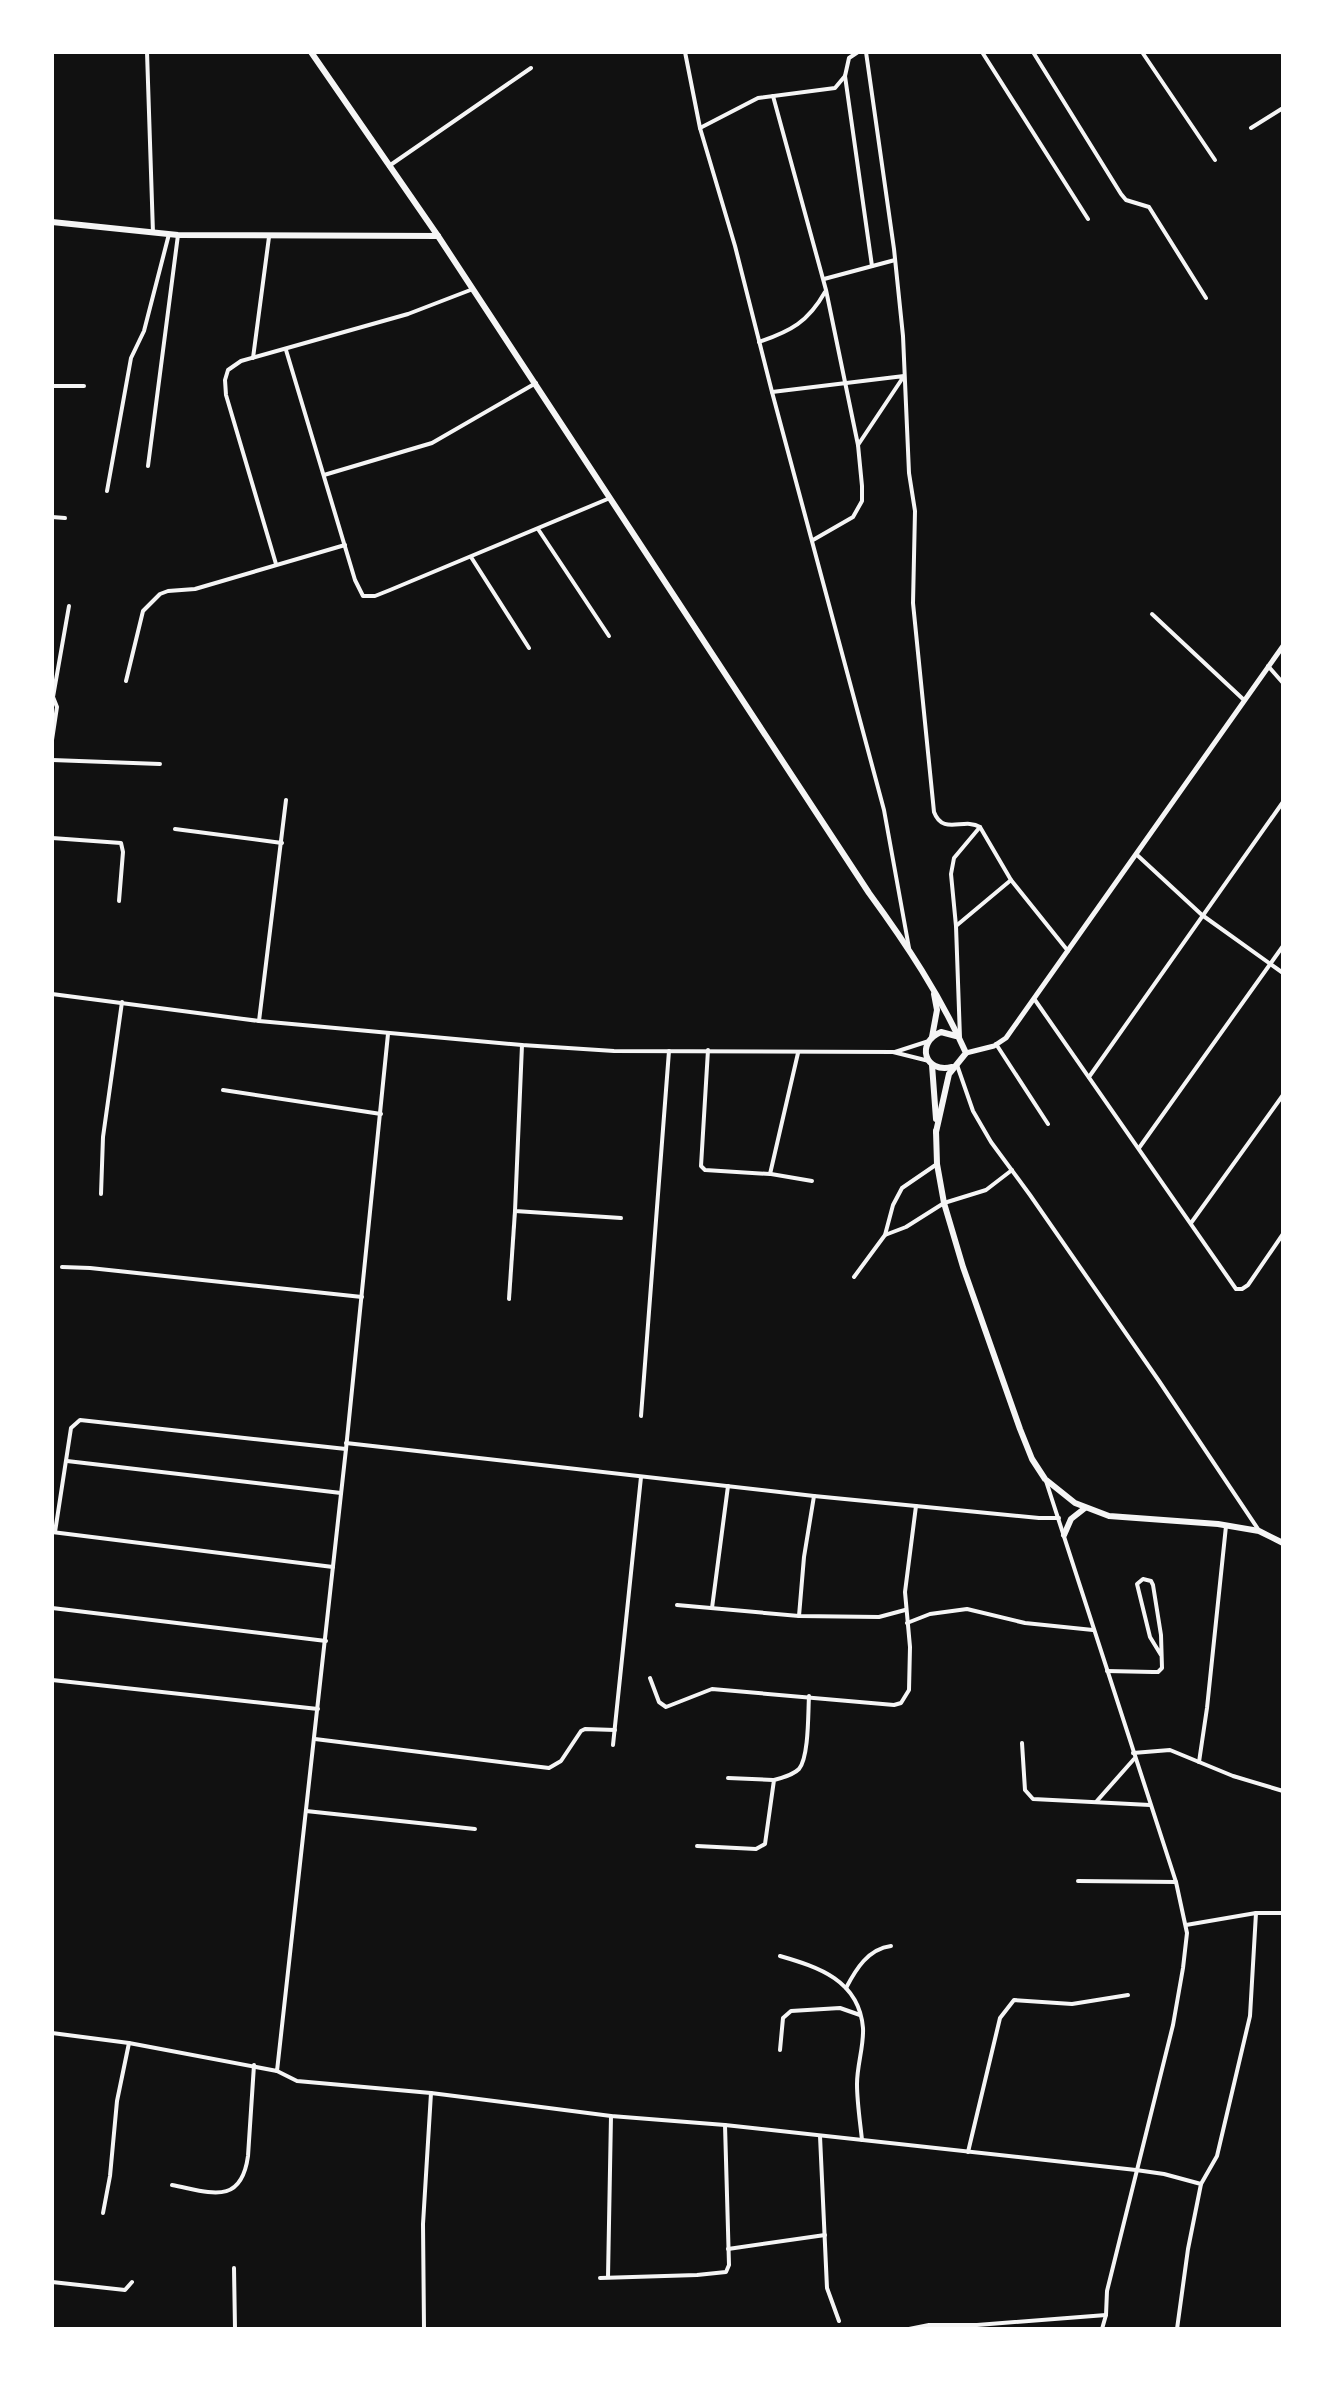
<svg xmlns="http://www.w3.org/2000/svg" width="1335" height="2381" viewBox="0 0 1335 2381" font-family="Bitter,serif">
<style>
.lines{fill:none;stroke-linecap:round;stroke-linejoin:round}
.minor{stroke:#f5f5f5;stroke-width:4}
.tertiary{stroke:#f5f5f5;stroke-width:5}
.secondary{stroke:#f5f5f5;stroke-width:6}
</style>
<rect width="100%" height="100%" fill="#111"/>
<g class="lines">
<g class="minor">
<polyline points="147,52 153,233"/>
<polyline points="685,52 700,128 735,246 772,392 884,810 909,948"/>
<path d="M866,52L894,249L903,336L909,473L915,511L913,603L934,812C943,836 964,817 980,827L1011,880L1068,951"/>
<polyline points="982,52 1088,219"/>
<polyline points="1033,52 1121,194 1126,200 1149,207 1206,298"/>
<polyline points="1142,52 1215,160"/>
<polyline points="1282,52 1283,54"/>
<polyline points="845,76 872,266"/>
<polyline points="773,96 826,290 858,445 862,486 862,501 853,517 813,540"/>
<polyline points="700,128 758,98 835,88 845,76 849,58 858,52"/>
<polyline points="1251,128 1283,108"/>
<polyline points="389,166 531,68"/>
<polyline points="824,279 895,260"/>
<path d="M759,342C791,331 808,322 825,292"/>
<polyline points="286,350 355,580 363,596 375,596 390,590 610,498"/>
<polyline points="253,358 269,237"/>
<polyline points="52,386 84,386"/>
<polyline points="772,392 904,376 858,445"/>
<polyline points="148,466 178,235"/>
<polyline points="324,475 432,443 536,383"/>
<polyline points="107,491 131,358 144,331 169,234"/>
<polyline points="52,517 65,518"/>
<polyline points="538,529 609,636"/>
<polyline points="471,557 529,648"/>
<polyline points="276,564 226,395 225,380 228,370 241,361 408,314 473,289"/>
<polyline points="1152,614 1244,700"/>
<polyline points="1268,666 1283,683"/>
<polyline points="126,681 143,611 160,594 168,591 195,589 345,545"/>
<polyline points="52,740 57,707 53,697 69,606"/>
<polyline points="52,760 160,764"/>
<polyline points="175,829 282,843"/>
<polyline points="52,838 121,843 123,852 119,901"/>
<polyline points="1136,854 1202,915 1283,973"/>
<polyline points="956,926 1011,880"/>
<polyline points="52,994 259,1021 522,1045 614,1051 893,1052 929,1061"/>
<polyline points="1035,1000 1236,1289 1242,1289 1248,1285 1283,1234"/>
<polyline points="259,1021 286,800"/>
<polyline points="960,1038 956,926 951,874 954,858 980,827"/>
<polyline points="996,1044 1048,1124"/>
<polyline points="522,1045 515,1211 621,1218"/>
<polyline points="708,1050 701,1166 705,1170 770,1174 798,1053"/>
<polyline points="895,1052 929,1041"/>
<polyline points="957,1065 973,1111 991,1142 1030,1195 1159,1381 1258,1529"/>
<polyline points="1089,1077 1283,802"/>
<polyline points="223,1090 381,1114"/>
<polyline points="1139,1148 1283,946"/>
<polyline points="771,1174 812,1181"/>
<polyline points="101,1194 103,1137 122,1002"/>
<polyline points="1191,1223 1283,1095"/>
<polyline points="885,1235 906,1227 944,1203 986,1190 1012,1170"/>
<polyline points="62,1267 90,1268 362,1297"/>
<polyline points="854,1277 885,1235 893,1205 902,1188 937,1164"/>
<polyline points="509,1299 515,1211"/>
<polyline points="641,1416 669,1051"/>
<polyline points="346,1443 814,1496 1039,1518 1059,1518"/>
<polyline points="67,1461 341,1493"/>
<polyline points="1046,1481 1176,1882 1187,1933 1183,1968 1173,2025 1107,2291 1106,2315 1102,2329"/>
<polyline points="814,1496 804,1557 799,1616 879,1617 905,1610"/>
<polyline points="52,1532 333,1567"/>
<polyline points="55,1532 71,1428 80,1420 346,1449"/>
<polyline points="677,1605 799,1616"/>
<polyline points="52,1608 326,1641"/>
<polyline points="712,1608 728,1486"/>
<polyline points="907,1623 930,1614 967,1609 1025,1623 1093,1630"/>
<polyline points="1107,1671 1153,1672 1158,1672 1162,1668 1161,1635 1153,1585 1151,1581 1143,1579 1137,1584 1150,1637 1161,1655"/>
<polyline points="650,1678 659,1702 666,1707 712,1689 894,1705 901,1703 909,1690 910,1647 905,1592 916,1506"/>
<polyline points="52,1680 318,1709"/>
<polyline points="315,1739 549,1768 561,1761 581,1731 585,1729 615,1730"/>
<polyline points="1022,1743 1025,1790 1033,1799 1150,1805"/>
<polyline points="613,1745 641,1477"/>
<polyline points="1133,1753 1170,1750 1233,1776 1283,1791"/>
<polyline points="1199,1762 1207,1708 1226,1526"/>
<polyline points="728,1778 773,1780"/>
<polyline points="1096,1802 1134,1759"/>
<polyline points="306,1811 475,1829"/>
<path d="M697,1846L756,1849L765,1844L774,1780C782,1778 793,1775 799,1769C809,1757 808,1713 809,1696"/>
<polyline points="1078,1881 1176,1882"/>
<polyline points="1186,1925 1256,1913 1283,1913"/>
<path d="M780,1956C818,1967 859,1980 863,2028C864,2046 857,2065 857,2084C857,2102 860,2121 862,2140"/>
<path d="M846,1988C856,1969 868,1949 891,1946"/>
<polyline points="52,2033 129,2043 277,2071 346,1449 388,1034"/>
<polyline points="780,2050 783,2018 791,2011 840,2008 860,2015"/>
<polyline points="277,2071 297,2081 431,2093 611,2116 725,2125 1136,2170 1164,2174 1201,2184 1188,2249 1177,2329"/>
<polyline points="820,2136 827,2288 839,2321"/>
<polyline points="968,2152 1000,2018 1014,2000 1072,2004 1128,1995"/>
<polyline points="1201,2184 1217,2156 1250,2016 1256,1913"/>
<path d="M172,2185C209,2192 241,2207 248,2156L254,2065"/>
<polyline points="103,2213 110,2176 117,2101 129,2043"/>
<polyline points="728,2249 825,2235"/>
<polyline points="234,2268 235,2329"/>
<polyline points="608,2277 611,2116"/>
<polyline points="600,2278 697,2275 726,2272 729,2265 725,2125"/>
<polyline points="52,2282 125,2290 132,2282"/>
<polyline points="424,2329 423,2224 431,2093"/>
<polyline points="909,2329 929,2325 977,2325 1106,2315"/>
</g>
<polyline class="tertiary" points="966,1053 994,1046 1006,1038 1283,646"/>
<g class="secondary">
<path d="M311,52L438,236L869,893C907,945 940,995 966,1053L949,1074L936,1132"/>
<polyline points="52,222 178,235 438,236"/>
<polyline points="932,1037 937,1010 934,994"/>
<polyline points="932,1065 936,1119"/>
<path d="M952,1067C925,1074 915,1043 941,1032L956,1036"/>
<polyline points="936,1131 937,1164 944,1203 963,1267 1020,1429 1032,1459 1045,1479 1075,1503 1109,1516 1218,1524 1259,1531 1283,1543"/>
<polyline points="1064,1535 1071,1519 1085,1508"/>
</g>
</g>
<rect width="1335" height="2381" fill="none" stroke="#ffffff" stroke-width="108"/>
</svg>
